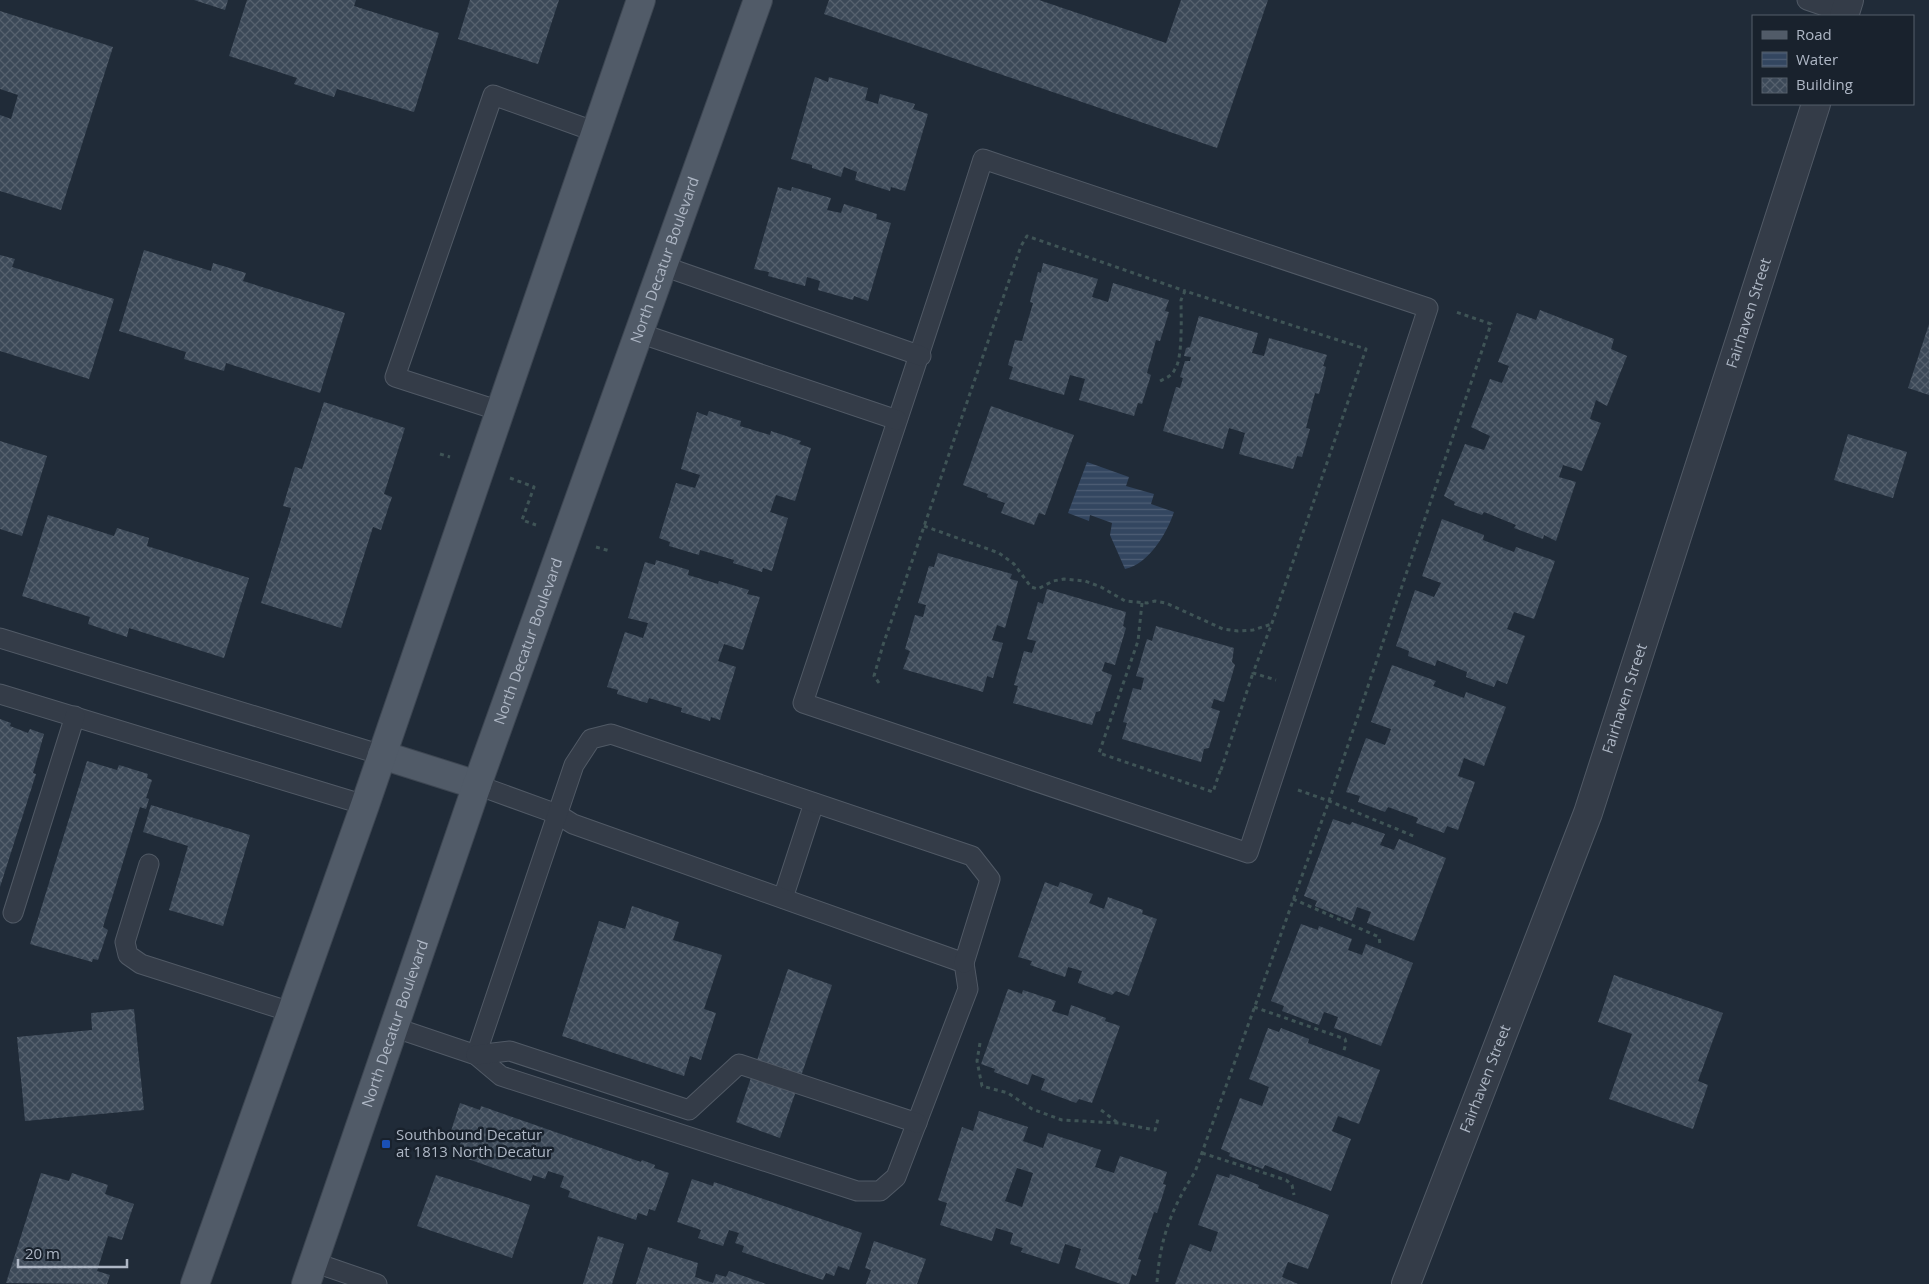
<svg xmlns="http://www.w3.org/2000/svg" width="1929" height="1284" viewBox="0 0 1929 1284" font-family="'Open Sans',sans-serif">
<style>
.water{fill:url(#water-rules)}
.building{fill:url(#building-cross-hatch);fill-rule:evenodd}
.lines{fill:none;stroke-linecap:round;stroke-linejoin:round}
.service-casing{stroke:#515a66;stroke-width:21}
.minor-casing{stroke:#515a66;stroke-width:30}
.primary-casing{stroke:#3d4652;stroke-width:30}
.path{stroke:#3f5456;stroke-width:3;stroke-dasharray:4 4;stroke-linecap:butt}
.service{stroke:#343c48;stroke-width:19}
.minor{stroke:#343c48;stroke-width:28}
.primary{stroke:#515b68;stroke-width:28}
.transit-dot{fill:#1a4fb4;stroke:#19222d;stroke-width:2}
.labels{text-anchor:middle;stroke-width:5;stroke-linejoin:round;paint-order:stroke}
.street-label{font-size:15px;fill:#aeb7c5;stroke:#19222d}
.poi-label{font-size:15px;fill:#aeb7c5;stroke:#19222d;text-anchor:start}
</style>
<defs>
<pattern id="water-rules" width="6" height="5" patternUnits="userSpaceOnUse" patternTransform="scale(1.25)"><rect width="6" height="5" fill="#334660"/><path d="M0 2.5h6" fill="none" stroke="#4e5e75"/></pattern>
<pattern id="building-cross-hatch" width="8" height="8" patternUnits="userSpaceOnUse" patternTransform="scale(1.25)"><rect width="8" height="8" fill="#3c4958"/><path d="M0 0l8 8M0 8l8-8" fill="none" stroke="#56616e"/></pattern>
</defs>
<rect width="100%" height="100%" fill="#202b38"/>
<path class="water" d="M1087,462L1129,477L1126,486L1154,494L1151,504L1174,512C1167,533 1149,564 1125,569L1110,535L1112,523L1090,515L1089,521L1068,513Z"/>
<g class="building">
<polygon points="194,0 228,0 225,10"/>
<polygon points="247,0 356,0 354,6 439,33 414,112 337,89 334,97 294,84 297,78 229,56"/>
<polygon points="470,0 559,0 538,64 458,39"/>
<polygon points="829,0 1039,0 1166,43 1181,0 1268,0 1217,148 824,14"/>
<polygon points="0,11 113,47 61,210 0,191 0,115 11,119 18,95 0,89"/>
<polygon points="815,77 828,82 829,77 868,88 865,100 878,104 880,94 915,104 913,109 928,114 905,191 891,187 890,191 855,180 857,172 844,167 841,177 812,168 812,165 791,159"/>
<polygon points="778,187 791,191 792,187 831,198 827,210 841,213 844,204 877,214 876,219 891,223 868,301 854,296 853,300 818,290 820,281 807,277 805,286 768,276 769,272 754,269"/>
<polygon points="144,250 211,271 213,263 246,273 243,281 345,313 320,393 226,363 224,371 184,359 186,352 119,331"/>
<polygon points="0,255 15,259 12,267 114,299 89,379 0,351"/>
<polygon points="1043,263 1098,279 1092,297 1108,302 1113,283 1169,300 1165,311 1169,312 1160,341 1156,340 1147,373 1151,375 1142,404 1138,403 1134,416 1079,400 1085,379 1070,375 1064,395 1009,379 1013,367 1008,365 1015,340 1022,341 1033,303 1030,302 1038,272 1041,273"/>
<polygon points="1540,310 1614,339 1611,349 1627,356 1607,406 1596,400 1590,419 1601,423 1582,471 1563,465 1559,477 1576,482 1556,541 1544,535 1543,539 1514,528 1516,525 1484,512 1482,515 1454,505 1455,502 1444,496 1465,444 1484,450 1490,436 1471,427 1490,379 1502,383 1509,366 1498,362 1517,313 1536,320"/>
<polygon points="1199,316 1258,333 1252,353 1264,356 1269,338 1327,355 1323,366 1326,367 1319,394 1315,393 1306,428 1310,429 1302,457 1297,456 1293,469 1239,454 1245,433 1229,428 1223,449 1163,431 1176,387 1180,388 1183,378 1180,377 1185,361 1190,361 1191,357 1184,356 1186,348 1190,347"/>
<polygon points="1929,324 1929,395 1908,388"/>
<polygon points="324,402 405,428 384,494 392,497 381,530 373,527 341,628 261,603 291,508 283,506 295,467 302,469"/>
<polygon points="991,406 1074,435 1045,515 1039,513 1034,525 1001,513 1005,503 987,497 988,494 963,485"/>
<polygon points="709,411 741,421 740,426 770,435 771,431 801,441 799,444 811,448 795,501 776,495 770,512 788,518 772,571 763,568 762,572 733,563 734,560 700,550 699,555 669,546 670,542 659,538 676,483 695,488 700,475 681,469 697,412 707,416"/>
<polygon points="1848,434 1907,452 1893,498 1834,480"/>
<polygon points="0,441 47,456 22,536 0,529"/>
<polygon points="48,515 114,536 117,528 149,538 147,546 249,578 224,658 129,628 127,637 88,624 90,617 22,596"/>
<polygon points="1442,519 1484,535 1483,540 1514,552 1516,547 1555,561 1534,619 1514,612 1507,629 1525,636 1507,684 1497,680 1494,687 1466,677 1467,672 1437,660 1435,666 1408,656 1409,651 1396,646 1415,590 1434,597 1441,583 1422,576"/>
<polygon points="938,553 1012,574 1010,579 1018,581 1005,628 997,625 992,640 1003,643 993,678 987,676 983,692 903,669 910,651 905,649 915,615 923,617 926,605 918,603 929,566 934,567"/>
<polygon points="656,560 689,570 688,575 718,584 719,581 749,590 747,594 760,597 743,650 724,644 718,661 736,667 720,720 711,717 710,721 681,712 682,708 649,698 647,703 617,694 618,690 607,687 625,632 643,638 648,623 628,618 645,562 655,565"/>
<polygon points="1047,589 1126,612 1123,626 1126,628 1115,665 1105,662 1102,671 1112,675 1100,711 1096,712 1092,725 1013,703 1018,686 1014,685 1024,651 1032,653 1036,641 1027,639 1038,602 1043,604"/>
<polygon points="1156,626 1234,648 1232,662 1235,665 1224,702 1214,699 1211,708 1220,711 1209,748 1204,749 1201,762 1122,739 1127,723 1123,722 1133,688 1141,690 1144,678 1136,676 1147,639 1152,641"/>
<polygon points="1392,665 1436,681 1433,686 1464,698 1466,692 1506,707 1484,766 1464,758 1458,776 1475,782 1458,830 1447,826 1444,833 1416,823 1418,818 1388,807 1385,812 1358,802 1360,796 1346,792 1366,738 1385,745 1391,729 1371,722"/>
<polygon points="0,719 11,723 10,726 28,733 30,729 44,734 33,773 36,774 0,887"/>
<polygon points="87,761 117,770 119,765 148,774 147,778 152,780 146,798 149,799 146,809 140,807 103,927 108,930 98,960 93,959 92,962 30,944"/>
<polygon points="151,805 250,835 223,926 169,910 188,846 143,832"/>
<polygon points="1333,819 1350,825 1352,822 1385,834 1380,845 1394,850 1399,839 1446,858 1414,941 1367,923 1371,912 1357,907 1352,921 1315,906 1317,901 1304,896"/>
<polygon points="1045,882 1058,887 1060,882 1093,894 1089,903 1104,909 1108,897 1143,910 1142,914 1157,919 1129,996 1116,991 1112,995 1078,983 1082,971 1068,967 1065,977 1030,965 1032,961 1018,957"/>
<polygon points="632,906 679,922 673,940 722,955 704,1009 716,1013 701,1060 690,1056 684,1076 562,1036 599,921 625,929"/>
<polygon points="1301,924 1318,930 1319,926 1352,939 1348,950 1362,955 1366,944 1413,963 1381,1046 1334,1028 1338,1017 1324,1012 1319,1025 1282,1011 1284,1006 1271,1001"/>
<polygon points="788,969 832,985 780,1138 736,1122"/>
<polygon points="1614,975 1723,1013 1698,1081 1708,1085 1693,1129 1609,1099 1632,1034 1598,1022"/>
<polygon points="1008,989 1022,994 1023,990 1056,1001 1052,1011 1068,1016 1071,1005 1106,1018 1105,1021 1120,1026 1092,1103 1079,1099 1076,1103 1041,1090 1045,1079 1032,1074 1028,1085 994,1072 995,1069 981,1064"/>
<polygon points="134,1009 144,1110 25,1121 17,1037 92,1030 91,1013"/>
<polygon points="1268,1028 1279,1032 1281,1028 1309,1039 1308,1043 1380,1070 1359,1124 1338,1116 1332,1131 1351,1139 1331,1191 1265,1165 1263,1169 1229,1156 1230,1153 1221,1149 1240,1098 1262,1106 1269,1087 1249,1079"/>
<polygon points="460,1103 480,1110 481,1106 641,1162 642,1160 655,1165 654,1168 669,1173 655,1211 649,1209 647,1216 638,1213 636,1220 568,1197 570,1191 560,1187 564,1176 548,1171 545,1179 533,1175 531,1181 468,1159 471,1151 459,1147 462,1138 450,1134"/>
<path d="M979,1111L1028,1127L1023,1141L1043,1148L1048,1133L1101,1150L1095,1167L1114,1173L1120,1156L1167,1172L1163,1184L1166,1185L1157,1213L1154,1212L1138,1259L1141,1260L1136,1276L1132,1274L1129,1284H1121L1075,1268L1081,1249L1065,1244L1059,1264L1021,1252L1023,1248L1010,1244L1013,1233L996,1228L992,1241L940,1225L947,1203L938,1200L962,1127L973,1131ZM1017,1168L1033,1173L1022,1207L1005,1201Z"/>
<polygon points="41,1173 69,1181 72,1173 108,1185 105,1194 134,1204 122,1240 108,1236 97,1271 110,1275 107,1284 6,1283"/>
<polygon points="1217,1174 1229,1178 1230,1174 1259,1185 1258,1188 1329,1215 1308,1269 1288,1262 1282,1277 1298,1284 1175,1284 1190,1244 1211,1252 1218,1232 1198,1225"/>
<polygon points="436,1175 530,1205 512,1258 417,1226"/>
<polygon points="692,1179 713,1186 714,1182 862,1233 849,1270 838,1266 834,1276 826,1273 823,1280 742,1252 744,1246 735,1243 739,1233 729,1230 723,1246 698,1238 701,1230 677,1222"/>
<polygon points="598,1236 624,1244 612,1284 583,1284"/>
<polygon points="874,1241 926,1259 917,1284 866,1284 871,1270 865,1268"/>
<polygon points="648,1247 698,1263 695,1277 713,1283 716,1274 726,1277 729,1271 766,1284 636,1284"/>
</g>
<g class="lines">
<defs>
<g id="service">
<polyline points="1807,0 1845,13"/>
<path d="M983,159L1428,308L1248,853L803,703C863,522 925,341 983,159Z"/>
<polyline points="663,266 921,356"/>
<polyline points="639,333 897,420"/>
<polyline points="500,411 395,377 493,95 596,132"/>
<polyline points="0,638 382,755"/>
<polyline points="0,694 365,805"/>
<polyline points="149,864 125,942 128,955 141,964 291,1012"/>
<polyline points="783,898 814,803"/>
<polyline points="13,913 75,716"/>
<polyline points="393,1027 476,1055 501,1076 857,1191 880,1191 896,1177 968,989 964,963 573,824 557,814 477,785"/>
<polyline points="476,1055 574,765 591,739 611,734 972,856 990,879 964,963"/>
<polyline points="476,1055 510,1051 689,1110 739,1064 917,1123"/>
<polyline points="313,1262 377,1284"/>
</g>
<g id="minor">
<polyline points="1844,16 1849,0"/>
<path id="s1" d="M1406,1284L1588,813L1816,104"/>
</g>
<g id="primary">
<polyline points="382,755 477,785"/>
<polyline points="195,1284 365,805 641,0"/>
<path id="s2" d="M306,1284L477,785L758,0"/>
</g>
</defs>
<use href="#service" class="service-casing"/>
<use href="#minor" class="minor-casing"/>
<use href="#primary" class="primary-casing"/>
<g class="path">
<path d="M1160,381C1166,378 1172,376 1175,369C1183,358 1181,315 1181,300L1185,291L1366,349L1272,623L1253,673L1276,680"/>
<polyline points="440,454 450,457"/>
<polyline points="510,478 534,487 522,520 536,525"/>
<polyline points="924,526 999,553 1014,564 1031,587 1038,589 1053,581 1064,579 1085,581 1101,587 1125,601 1147,603 1155,601 1166,603 1223,629 1238,631 1253,630 1272,624"/>
<polyline points="596,547 610,551"/>
<polyline points="1142,603 1138,641 1099,753 1213,792 1221,768"/>
<polyline points="879,683 874,676 883,645 1021,246 1027,236 1185,291"/>
<polyline points="1221,770 1253,673"/>
<polyline points="1298,790 1329,801 1416,837"/>
<polyline points="1293,899 1379,937 1380,944"/>
<polyline points="1254,1007 1345,1039 1346,1043 1343,1054"/>
<polyline points="980,1043 977,1061 982,1086 1008,1093 1032,1109 1062,1120 1119,1123 1155,1130 1158,1119"/>
<polyline points="1101,1110 1118,1123"/>
<polyline points="1202,1153 1286,1180 1292,1185 1294,1195"/>
<path d="M1157,1282C1160,1239 1171,1209 1195,1172L1329,801L1491,324L1456,312"/>
</g>
<use href="#service" class="service"/>
<use href="#minor" class="minor"/>
<use href="#primary" class="primary"/>
</g>
<rect class="transit-dot" x="381" y="1139" width="10" height="10" rx="2.5"/>
<g class="labels">
<g class="street-label">
<text dy="5" stroke="none"><textPath href="#s2" startOffset="1085">North Decatur Boulevard</textPath></text>
<text dy="5" stroke="none"><textPath href="#s1" startOffset="1030">Fairhaven Street</textPath></text>
<text dy="5" stroke="none"><textPath href="#s2" startOffset="680">North Decatur Boulevard</textPath></text>
<text dy="5" stroke="none"><textPath href="#s1" startOffset="625">Fairhaven Street</textPath></text>
<text dy="5" stroke="none"><textPath href="#s2" startOffset="275">North Decatur Boulevard</textPath></text>
<text dy="5" stroke="none"><textPath href="#s1" startOffset="220">Fairhaven Street</textPath></text>
</g>
<g class="poi-label">
<text x="396" y="1140">Southbound Decatur<tspan x="396" dy="17">at 1813 North Decatur</tspan></text>
</g>
</g>
<rect x="1752" y="15" width="162" height="90" fill="#19222d" stroke="#555e6a"/>
<rect x="1762" y="31" width="25" height="8" fill="#515b68" stroke="#555e6a"/>
<text x="1796" y="40" font-size="15" fill="#aeb7c5">Road</text>
<rect x="1762" y="52" width="25" height="15" fill="url(#water-rules)" stroke="#555e6a"/>
<text x="1796" y="65" font-size="15" fill="#aeb7c5">Water</text>
<rect x="1762" y="78" width="25" height="15" fill="url(#building-cross-hatch)" stroke="#555e6a"/>
<text x="1796" y="90" font-size="15" fill="#aeb7c5">Building</text>
<path d="M18 1259v8h109v-8" fill="none" stroke="#aeb7c5" stroke-width="2.5"/>
<text x="25" y="1259" font-size="15" fill="#aeb7c5" stroke="#19222d" stroke-width="4" paint-order="stroke">20 m</text>
</svg>
